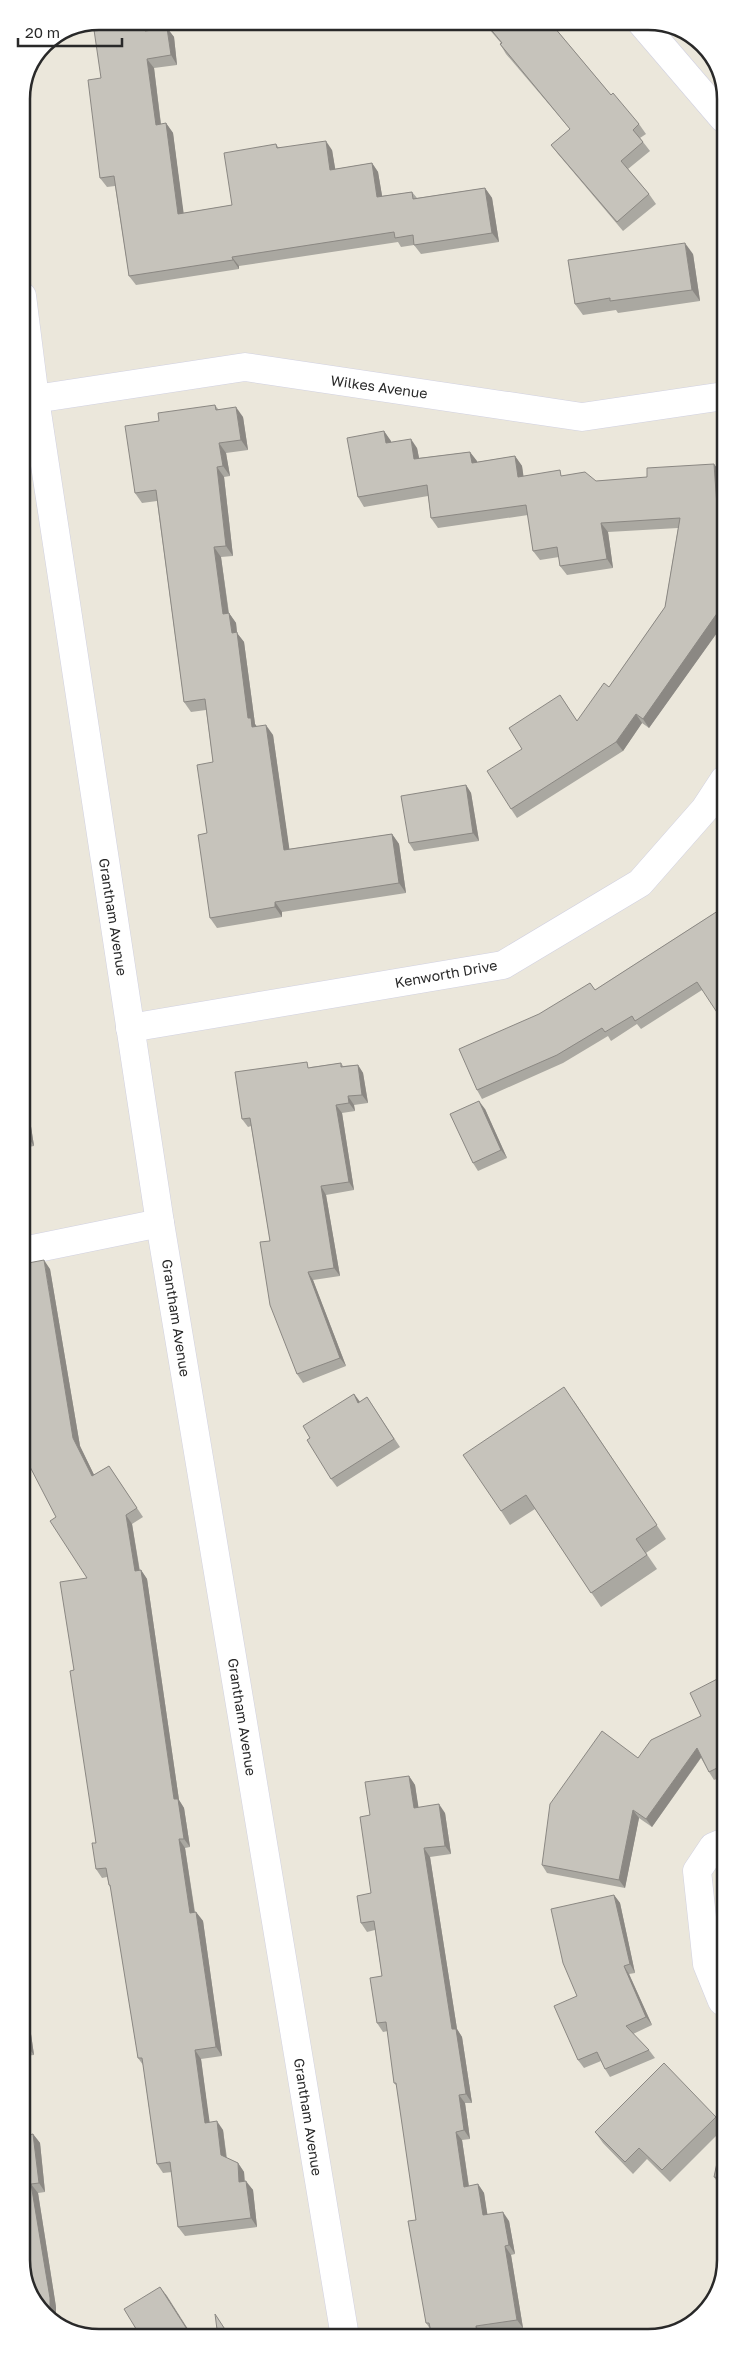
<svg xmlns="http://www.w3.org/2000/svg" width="747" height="2359" viewBox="0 0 747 2359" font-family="'Golos Text',sans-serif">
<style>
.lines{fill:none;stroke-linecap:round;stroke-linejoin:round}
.minor-casing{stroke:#d1d1e1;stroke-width:29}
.tertiary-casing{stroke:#d1d1e1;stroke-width:29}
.minor{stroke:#fff;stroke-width:28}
.tertiary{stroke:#fff;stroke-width:28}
.wall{fill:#aaa8a1}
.shaded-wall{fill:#8b8883}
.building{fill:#c6c3bb;stroke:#8b8883}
.labels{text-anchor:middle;stroke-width:4;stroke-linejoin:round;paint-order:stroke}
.street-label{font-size:14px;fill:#292929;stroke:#fff}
.rim{fill:none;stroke:#292929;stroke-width:2.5}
</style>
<rect width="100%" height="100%" fill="#ebe7db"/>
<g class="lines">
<defs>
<g id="minor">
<polyline points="640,21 723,118"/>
<polyline points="35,399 245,367 582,417 724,396"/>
<polyline points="130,1028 503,965 640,883 705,809 724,780"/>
<polyline points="23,1251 160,1223"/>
<polyline points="725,1842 713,1847 697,1871 707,1964 722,2001 725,2003"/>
</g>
<polyline id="tertiary" points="22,296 35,399 160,1223 345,2337"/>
</defs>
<use href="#minor" class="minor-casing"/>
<use href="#tertiary" class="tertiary-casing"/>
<use href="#minor" class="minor"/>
<use href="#tertiary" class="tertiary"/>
</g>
<g class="wall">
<polygon points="482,21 549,21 611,95 639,124 646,134 640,138 650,151 628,169 649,194 656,204 623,231 558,154 551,145 570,129 506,54 500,44 501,43"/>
<polygon points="167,28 174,37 177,65 154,68 161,124 166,123 173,133 183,213 232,205 276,144 278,147 332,150 335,169 372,163 378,172 382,196 412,192 417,198 485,188 492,198 499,242 421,254 414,245 401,247 398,242 239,266 239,269 136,285 129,276 115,186 107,187 100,178 101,78 150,30"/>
<polygon points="693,254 700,301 618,313 616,310 583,315 575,304"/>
<polygon points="215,405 218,409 243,417 248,450 226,453 230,476 224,477 233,556 221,557 229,613 236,623 237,633 244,642 255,724 256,726 273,735 289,849 392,834 399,844 406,893 282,912 282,917 217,928 210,918 207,833 213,762 206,710 191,712 184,702 157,501 142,503 135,493 159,421"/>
<polygon points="384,431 391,442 417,448 419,458 470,452 477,462 515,456 522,466 523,476 564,476 596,481 721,473 724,515 724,623 649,728 642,723 623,751 517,818 511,809 522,749 560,695 577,721 609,687 665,607 678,528 608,532 613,568 567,575 560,566 559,557 540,560 533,551 528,515 438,528 431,518 428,496 364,507 358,497"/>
<polygon points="466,785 471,793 479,841 414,851 409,843"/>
<polygon points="724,907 702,990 641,1029 637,1024 611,1041 608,1036 563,1063 482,1099 477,1090 590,983 595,990"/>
<polygon points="341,1063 343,1066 358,1065 363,1073 368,1103 354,1105 355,1111 342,1113 354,1190 326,1195 340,1276 313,1280 346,1366 303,1383 297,1374 270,1241 251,1126 248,1127 242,1119 311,1067"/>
<polygon points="22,1068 34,1146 23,1148"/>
<polygon points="485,1109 507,1158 478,1171 473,1163"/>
<polygon points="50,1269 80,1446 94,1475 109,1466 143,1517 132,1524 140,1571 141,1570 147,1579 179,1800 184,1808 190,1847 185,1848 195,1912 196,1912 203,1921 222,2056 201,2059 209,2122 223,2130 227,2158 238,2163 244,2172 245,2182 253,2190 257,2227 185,2236 178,2227 172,2172 163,2173 157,2164 143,2065 138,2058 111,1889 109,1885 107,1877 102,1878 96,1869 96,1843 74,1670 87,1578 56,1517"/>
<polygon points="354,1394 360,1402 367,1397 400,1447 337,1487 331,1479 310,1438"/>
<polygon points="574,1401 666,1539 646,1553 657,1569 601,1607 535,1509 510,1525 501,1511"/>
<polygon points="725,1675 725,1775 714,1780 709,1772 701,1758 652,1827 639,1818 625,1888 547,1873 542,1865 638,1758 701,1716"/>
<polygon points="409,1776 415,1785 418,1807 445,1813 451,1854 430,1857 457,2029 462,2037 472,2103 465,2103 470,2139 462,2140 469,2186 478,2184 484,2193 487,2214 509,2221 515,2254 511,2255 523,2328 482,2335 431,2330 426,2323 416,2220 397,2086 394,2083 388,2031 383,2032 377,2023 382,1976 375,1930 367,1932 361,1923 371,1893"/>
<polygon points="614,1895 620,1903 635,1973 629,1974 652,2025 633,2034 649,2050 655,2058 610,2077 605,2069 601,2061 584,2068 578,2060 577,1996"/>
<polygon points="24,2004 24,2007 28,2013 34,2055 24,2056"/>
<polygon points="24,2091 30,2135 33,2134 40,2143 45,2192 38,2193 56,2307 24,2280"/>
<polygon points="716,2117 724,2127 726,2120 726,2187 720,2186 714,2177 724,2128 670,2182 647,2159 633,2174 603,2143 595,2132"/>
</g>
<g class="shaded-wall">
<polygon points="144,21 149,21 152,40 145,31"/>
<polygon points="167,28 174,37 177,65 171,55"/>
<polygon points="147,59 154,68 162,134 156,125"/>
<polygon points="166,123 173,133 185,223 178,214"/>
<polygon points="326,141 332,150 337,179 330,170"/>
<polygon points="372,163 378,172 384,207 377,197"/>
<polygon points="485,188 492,198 499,242 492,233"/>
<polygon points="685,243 693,254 700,301 692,290"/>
<polygon points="232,257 239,266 239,269 233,260"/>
<polygon points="236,407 243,417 248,450 241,440"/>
<polygon points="384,431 391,441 392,452 386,443"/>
<polygon points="411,439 417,448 421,468 414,459"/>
<polygon points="219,443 226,453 230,476 223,466"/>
<polygon points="470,452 477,461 478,472 472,463"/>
<polygon points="515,456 522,466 525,486 518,477"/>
<polygon points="714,464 721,473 724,515 724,558 720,553"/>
<polygon points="217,467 224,477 233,556 226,546"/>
<polygon points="601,523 608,532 613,568 607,559"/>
<polygon points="214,547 221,557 230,624 223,614"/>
<polygon points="724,580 724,623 649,728 643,719"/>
<polygon points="229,613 236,623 237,633 244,642 255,724 258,728 252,727 248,718 232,633"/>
<polygon points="636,714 642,723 623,751 616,742"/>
<polygon points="266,725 273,735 291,860 284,850"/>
<polygon points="466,785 471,793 479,841 473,833"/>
<polygon points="392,834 399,844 406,893 399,883"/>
<polygon points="275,902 282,912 282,917 275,907"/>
<polygon points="358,1065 363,1073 368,1103 362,1095"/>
<polygon points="22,1068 34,1146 28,1137 23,1102"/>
<polygon points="348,1096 354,1105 355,1111 349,1103"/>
<polygon points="479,1101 485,1109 507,1158 501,1150"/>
<polygon points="336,1105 342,1113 354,1190 349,1182"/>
<polygon points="321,1186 326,1195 340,1276 334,1268"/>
<polygon points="44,1260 50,1269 80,1446 99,1485 92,1476 73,1438"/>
<polygon points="308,1272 313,1280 346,1366 340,1358"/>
<polygon points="354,1394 360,1402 358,1403"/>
<polygon points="126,1515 132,1524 141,1580 135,1571"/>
<polygon points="141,1570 147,1579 179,1800 184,1808 190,1847 184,1839 174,1799"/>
<polygon points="697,1748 702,1756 652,1827 646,1819"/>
<polygon points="409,1776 415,1785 420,1817 414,1808"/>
<polygon points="439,1804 445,1813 451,1854 445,1846"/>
<polygon points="633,1810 639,1818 625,1888 619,1880"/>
<polygon points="179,1839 185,1848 196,1922 190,1913"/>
<polygon points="424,1848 430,1857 457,2029 462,2037 472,2103 466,2094 452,2029"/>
<polygon points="614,1895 620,1903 635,1973 630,1964"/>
<polygon points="196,1912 203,1921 222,2056 216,2047"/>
<polygon points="624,1966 629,1974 652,2025 646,2017"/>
<polygon points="24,2004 24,2007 28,2013 34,2055 27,2046 24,2019"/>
<polygon points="195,2050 201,2059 211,2132 205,2123"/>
<polygon points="24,2091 32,2145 25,2136 24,2125"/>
<polygon points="459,2095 465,2103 470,2139 464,2130"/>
<polygon points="217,2121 223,2130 227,2164 221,2155"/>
<polygon points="456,2132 462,2140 470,2195 464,2187"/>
<polygon points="33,2134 40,2143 45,2192 39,2183"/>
<polygon points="238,2163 244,2172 245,2191 239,2182"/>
<polygon points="246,2181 253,2190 257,2227 251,2218"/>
<polygon points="31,2184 38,2193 56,2307 56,2322 50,2319"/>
<polygon points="478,2184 484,2193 489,2224 483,2215"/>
<polygon points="503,2212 509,2221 515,2254 509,2245"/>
<polygon points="505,2246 511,2255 523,2328 517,2320"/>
<polygon points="160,2287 167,2296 193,2337 192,2337"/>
<polygon points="476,2326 482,2335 482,2336 477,2336"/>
</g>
<g class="building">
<polygon points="99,21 144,21 145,31 167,28 171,55 147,59 156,125 166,123 178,214 232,205 224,153 276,144 277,148 326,141 330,170 372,163 377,197 412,192 413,199 485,188 492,233 414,245 413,235 395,238 394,232 232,257 233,260 129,276 114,176 100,178 88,80 101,78 93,23"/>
<polygon points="484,21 549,21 611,95 613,93 639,124 633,130 643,142 621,161 649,194 617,222 551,145 570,129 500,44 502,43"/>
<polygon points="685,243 692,290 610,301 610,298 575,304 568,260"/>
<polygon points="215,405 216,410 236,407 241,440 219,443 223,466 217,467 226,546 214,547 223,614 229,613 232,633 237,632 248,718 251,718 252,727 266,725 284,850 392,834 399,883 275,902 275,907 210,918 198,835 207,833 197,765 213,762 205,699 184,702 156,490 135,493 125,426 159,421 158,413"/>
<polygon points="384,431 386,443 411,439 414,459 470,452 472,463 515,456 518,477 560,470 561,476 585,472 596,481 647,477 647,468 714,464 719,534 723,535 720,553 724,553 724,580 718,612 643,719 636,714 616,742 511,809 487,771 522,749 509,728 560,695 577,721 604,683 609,687 665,607 680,518 601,523 607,559 560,566 557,547 533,551 526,505 431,518 427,485 358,497 347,438"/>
<polygon points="466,785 473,833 409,843 401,796"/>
<polygon points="724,907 724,1023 697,982 635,1021 632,1016 605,1032 602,1028 557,1055 477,1090 459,1049 539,1014 590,983 595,990"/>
<polygon points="307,1062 308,1068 341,1063 341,1067 358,1065 362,1095 348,1096 349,1103 336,1105 349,1182 321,1186 334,1268 308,1272 340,1358 297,1374 270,1305 260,1242 270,1241 250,1118 242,1119 235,1072"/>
<polygon points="479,1101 501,1150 473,1163 450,1114"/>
<polygon points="23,1102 28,1137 23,1138"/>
<polygon points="44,1260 73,1438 92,1476 109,1466 137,1508 126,1515 135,1571 141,1570 174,1799 178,1799 184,1839 179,1839 190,1913 196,1912 216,2047 195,2050 205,2123 217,2121 221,2155 238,2163 239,2182 246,2181 251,2218 178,2227 170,2162 157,2164 142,2058 138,2058 110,1885 109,1885 106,1868 96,1869 92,1843 96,1843 70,1671 74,1670 60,1582 87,1578 50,1521 56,1517 28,1463 23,1427 23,1264"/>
<polygon points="564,1387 657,1525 636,1539 647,1555 591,1593 526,1495 501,1511 463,1455"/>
<polygon points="354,1394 358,1403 367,1397 394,1439 331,1479 307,1440 310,1438 303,1426"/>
<polygon points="725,1675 725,1764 709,1772 697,1748 646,1819 633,1810 619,1880 542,1865 550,1804 602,1731 638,1758 651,1740 701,1716 690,1693"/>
<polygon points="409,1776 414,1808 439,1804 445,1846 424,1848 452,2029 456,2029 466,2094 459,2095 464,2130 456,2132 464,2187 478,2184 483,2215 503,2212 509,2245 505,2246 517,2320 476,2326 477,2336 432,2336 429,2323 426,2323 408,2221 416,2220 396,2083 394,2083 386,2022 377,2023 370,1978 382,1976 374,1921 361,1923 357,1896 371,1893 360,1817 370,1815 365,1782"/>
<polygon points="614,1895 630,1964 624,1966 646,2017 626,2026 649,2050 605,2069 597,2052 578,2060 554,2006 577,1996 563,1963 551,1909"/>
<polygon points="24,2019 27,2046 24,2046"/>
<polygon points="664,2063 716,2117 662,2170 639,2148 625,2162 595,2132"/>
<polygon points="726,2120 726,2179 714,2177"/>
<polygon points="24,2125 25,2136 33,2134 39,2183 31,2184 50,2298 50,2319 48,2319 24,2280"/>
<polygon points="160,2287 192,2337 141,2337 124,2309"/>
<polygon points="215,2314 230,2337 218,2337"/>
</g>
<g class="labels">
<g class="street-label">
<text transform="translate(379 387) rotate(8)" y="5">Wilkes Avenue</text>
<text transform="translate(113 917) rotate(81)" y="5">Grantham Avenue</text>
<text transform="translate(446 974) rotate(-10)" y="5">Kenworth Drive</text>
<text transform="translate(176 1318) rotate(81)" y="5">Grantham Avenue</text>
<text transform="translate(242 1717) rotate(81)" y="5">Grantham Avenue</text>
<text transform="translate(308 2117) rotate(81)" y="5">Grantham Avenue</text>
</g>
</g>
<path d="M0 0H747V2359H0ZM99 30H648A69 69 0 0 1 717 99V2260A69 69 0 0 1 648 2329H99A69 69 0 0 1 30 2260V99A69 69 0 0 1 99 30Z" fill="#fff" fill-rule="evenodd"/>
<path class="rim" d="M99 30H648A69 69 0 0 1 717 99V2260A69 69 0 0 1 648 2329H99A69 69 0 0 1 30 2260V99A69 69 0 0 1 99 30Z"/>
<path d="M18 38v8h104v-8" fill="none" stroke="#292929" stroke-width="2.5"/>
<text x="25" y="38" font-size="15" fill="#292929" stroke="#ffffff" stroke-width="4" paint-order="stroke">20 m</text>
</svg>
